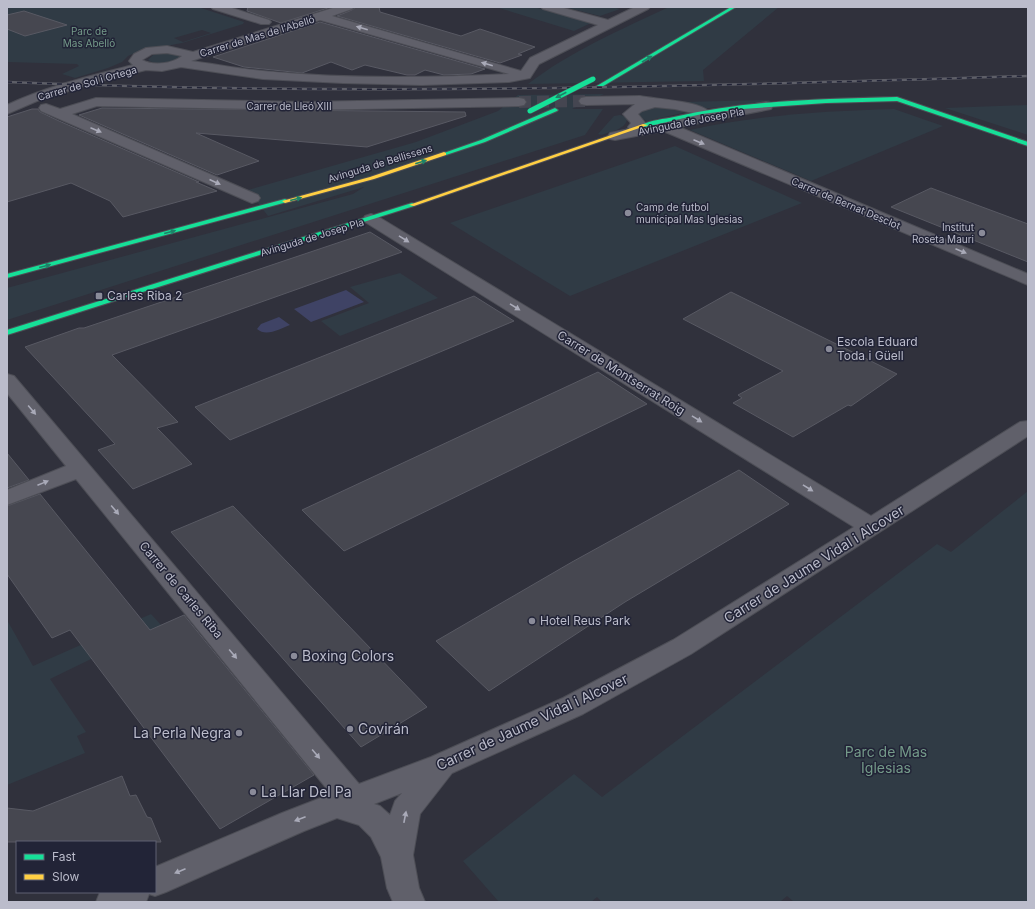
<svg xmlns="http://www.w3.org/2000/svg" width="1035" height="909" viewBox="0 0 1035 909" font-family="Inter,sans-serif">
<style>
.green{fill:#303b45;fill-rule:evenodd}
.water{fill:#3f4365}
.building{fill:#464750;stroke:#585963}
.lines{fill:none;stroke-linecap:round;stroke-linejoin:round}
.street-tunnel{stroke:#454651;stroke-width:12;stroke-dasharray:12 6;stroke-linecap:butt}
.street-casing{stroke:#4d4e56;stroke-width:2}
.fast-casing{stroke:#4d4e56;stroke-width:2}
.slow-casing{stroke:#4d4e56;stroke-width:2}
.street{fill:#60606a;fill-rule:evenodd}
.fast{fill:#16e098;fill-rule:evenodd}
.slow{fill:#ffcf43;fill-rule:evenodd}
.rail-casing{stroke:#5e5f68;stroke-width:2.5}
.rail{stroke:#222437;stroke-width:1.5;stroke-dasharray:5;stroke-linecap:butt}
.fast-bridge-casing{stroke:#4d4e56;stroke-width:6;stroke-linecap:butt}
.fast-bridge{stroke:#16e098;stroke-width:5}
.oneway{fill:#a9aab8}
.oneway2{fill:#1c8268}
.poi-dot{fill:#8a8b99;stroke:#222437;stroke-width:1.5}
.labels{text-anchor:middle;stroke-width:3;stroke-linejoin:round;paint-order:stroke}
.far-park-label{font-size:10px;fill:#749a89;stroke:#222437}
.far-street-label{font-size:10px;fill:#bbbccb;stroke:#222437}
.far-poi-label{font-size:10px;fill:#bbbccb;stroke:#222437;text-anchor:start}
.poi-label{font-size:12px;fill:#bbbccb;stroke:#222437;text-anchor:start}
.street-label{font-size:12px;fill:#bbbccb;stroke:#222437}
.near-street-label{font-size:14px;fill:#bbbccb;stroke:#222437}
.near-poi-label{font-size:14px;fill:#bbbccb;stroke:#222437;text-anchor:start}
.near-park-label{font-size:14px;fill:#749a89;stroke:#222437}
</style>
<rect width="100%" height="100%" fill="#30313c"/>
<g class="green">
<path d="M7,7H198L244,22L243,24L182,43L139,51L128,56L122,62L108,68L75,78L62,74L79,66L77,64L7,62ZM202,30L211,33L183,42L174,38Z"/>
<polygon points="496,7 534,7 591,23 574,31"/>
<polygon points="564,7 612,7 620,9 600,16"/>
<path d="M669,7H779L703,70L704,81L528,84C571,51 620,30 669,7Z"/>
<path d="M163,53L179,55L181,56C174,64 157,66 148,60L153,55Z"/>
<polygon points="604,94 572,109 603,109 585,135 7,320 7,288 353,194 364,187 268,216 248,190 416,142 498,111 518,95"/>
<polygon points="769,100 771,102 710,108 703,108 683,102"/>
<polygon points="1028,105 1028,135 945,108"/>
<polygon points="665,106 691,111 647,121 637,116 637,112 646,108"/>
<path d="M894,109L943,126L811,181L690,130C758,115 825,111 894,109Z"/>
<path d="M620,115L627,117V120C624,130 610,132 601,135L598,134L614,116Z"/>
<polygon points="675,146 802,203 570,296 450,223"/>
<polygon points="400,273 438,298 340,336 321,321 369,303 350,287"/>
<polygon points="1028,491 1028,902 794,902 787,896 780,902 602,902 597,897 591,902 499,902 463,861 574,774 602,797 937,544 951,552"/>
<polygon points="151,614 161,625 50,679 86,732 77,736 85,753 7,785 7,620 33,666"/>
</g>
<g class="water">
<polygon points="346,290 364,302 311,322 294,309"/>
<path d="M279,317L290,325C280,329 266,337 257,329L261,324Z"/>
</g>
<g class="building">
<polygon points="248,7 331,7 281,23 247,11"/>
<polygon points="356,7 379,7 380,12 461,36 480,29 535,47 518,54 522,55 500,63 337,16 352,10"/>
<polygon points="24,11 67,25 25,36 7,29 7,15"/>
<polygon points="320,22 485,69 471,74 444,75 425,70 415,75 407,75 365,65 352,70 331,62 302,73 244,67 213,57"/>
<polygon points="102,108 465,112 466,116 367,147 196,133 259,161 217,175 79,115"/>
<polygon points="32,109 38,109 40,112 59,121 199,182 196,182 217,191 123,217 110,201 71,183 7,202 7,117"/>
<polygon points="931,188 1028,224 1028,262 891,207"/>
<polygon points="370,232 402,252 112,355 178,422 157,428 192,464 133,489 98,450 115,444 25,347 79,328 84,328"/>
<polygon points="731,292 897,374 851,406 848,405 793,437 733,403 742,398 738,395 783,371 683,319"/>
<polygon points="474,296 514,321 230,440 195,407"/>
<polygon points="598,372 647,404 344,551 302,510"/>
<polygon points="7,453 29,480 7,488"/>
<polygon points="739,470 789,504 625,602 489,691 436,641 572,562"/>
<polygon points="40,494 150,630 184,615 314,775 220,829 70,630 52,638 7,574 7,506"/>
<polygon points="233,506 427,707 361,747 171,532"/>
<polygon points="122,776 130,796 136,795 147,817 151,818 161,842 7,842 7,808 33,811"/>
</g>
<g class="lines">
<polyline class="street-tunnel" points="519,102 586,101"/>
<defs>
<g id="street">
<polygon points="211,7 229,7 269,20 271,22 269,24 261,24 213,9"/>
<path d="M336,7H354L352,9L332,16L521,71L530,58L598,25L543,9L541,7H560L608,20L635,7H650L648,9L539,64L530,78L509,82L422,85L343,83L263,79L181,67L162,71L146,70L97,82L37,101L7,114V105C47,86 91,76 133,65L129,61L134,54L146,48L167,46L193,52ZM320,20L509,74C428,78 345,79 263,71C239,69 215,64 191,61ZM167,53L182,56C172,64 153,66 142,60L152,54Z"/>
<path d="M640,96C654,99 701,101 709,112L708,113L766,102L771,103L773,106L771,109L679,127L1028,274V285L663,131L615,140L610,139L608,136L610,133L629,129L628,127L631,123L623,114L635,104L586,105L581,104L579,101L581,98L586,97ZM655,107L675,109L693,113L690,117L645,126L646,124L638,114L642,111Z"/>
<polygon points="96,98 303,102 519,98 524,99 526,102 524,105 519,106 303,110 97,106 72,114 258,195 260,198 258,201 252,203 41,111 39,108 41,105 46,104 60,109"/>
<path d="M371,214L377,216L871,516L1020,422L1028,421V436L691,654L583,714L452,773L420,814L413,855L419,888L425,902H393L387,888L381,857L371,837L359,825L337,818L304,831L166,892L155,896L149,894L146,902H96L100,892H155V867L282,813L331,794L76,479L7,505V490L66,466L7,393V374L14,376L359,784L431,757L563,698L673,640L854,527L365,222L363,219L365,216ZM402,793L395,801L390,815L380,806L374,804Z"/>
</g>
<g id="fast">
<polygon points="731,7 736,7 600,88 595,87"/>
<path d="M897,97L1028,142V146L897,101L826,103L742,109L702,114L645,127L642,125C650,120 665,119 674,117C747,100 823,99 897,97Z"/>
<polygon points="555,108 558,110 557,111 485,142 446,155 441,154 481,140"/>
<polygon points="285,199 287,200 287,202 7,278 7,274"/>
<polygon points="412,203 414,204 414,206 7,335 7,330"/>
</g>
<g id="slow">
<polygon points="643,124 648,125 414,206 409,205"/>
<polygon points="444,152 446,153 446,155 374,179 285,203 282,201 370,177"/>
</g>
</defs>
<use href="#street" class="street-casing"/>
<use href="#fast" class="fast-casing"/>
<use href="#slow" class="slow-casing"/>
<use href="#street" class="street"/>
<use href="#fast" class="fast"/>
<use href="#slow" class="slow"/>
<defs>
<path id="rail" d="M7,82C347,96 688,87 1028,76"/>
</defs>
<use href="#rail" class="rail-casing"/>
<use href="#rail" class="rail"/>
<defs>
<polyline id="fast-bridge" points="530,111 593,79"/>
</defs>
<use href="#fast-bridge" class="fast-bridge-casing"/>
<use href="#fast-bridge" class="fast-bridge"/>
</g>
<defs><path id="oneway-solid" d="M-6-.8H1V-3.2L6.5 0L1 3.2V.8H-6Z"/></defs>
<g class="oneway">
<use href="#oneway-solid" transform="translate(362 28) rotate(-164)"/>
<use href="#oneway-solid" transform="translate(487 64) rotate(-164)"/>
<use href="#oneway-solid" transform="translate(96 130) rotate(23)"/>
<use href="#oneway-solid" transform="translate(699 142) rotate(23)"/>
<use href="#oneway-solid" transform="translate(215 182) rotate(24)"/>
<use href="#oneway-solid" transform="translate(404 239) rotate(32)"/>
<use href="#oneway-solid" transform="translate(961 251) rotate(23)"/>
<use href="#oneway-solid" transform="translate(515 307) rotate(32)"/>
<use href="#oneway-solid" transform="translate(32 410) rotate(50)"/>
<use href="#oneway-solid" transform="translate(697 419) rotate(32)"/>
<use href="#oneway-solid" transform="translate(43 483) rotate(-22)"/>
<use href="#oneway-solid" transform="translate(808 488) rotate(32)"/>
<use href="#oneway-solid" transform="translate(115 510) rotate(50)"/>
<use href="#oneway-solid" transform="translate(233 654) rotate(50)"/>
<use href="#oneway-solid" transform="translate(316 754) rotate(50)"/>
<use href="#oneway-solid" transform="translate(405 817) rotate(-79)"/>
<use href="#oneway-solid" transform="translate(300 819) rotate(159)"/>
<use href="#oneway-solid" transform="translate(180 871) rotate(157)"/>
</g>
<g class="oneway2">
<use href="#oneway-solid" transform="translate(647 59) rotate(-31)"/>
<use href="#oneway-solid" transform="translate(561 95) rotate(153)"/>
<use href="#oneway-solid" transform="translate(421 162) rotate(-18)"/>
<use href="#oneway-solid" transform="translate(296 199) rotate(-15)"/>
<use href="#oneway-solid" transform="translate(170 232) rotate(-15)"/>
<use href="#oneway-solid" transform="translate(45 266) rotate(-15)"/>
</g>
<g class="poi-dot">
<circle cx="628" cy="213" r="4"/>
<circle cx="982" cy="233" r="4"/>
<rect x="95" y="292" width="8" height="8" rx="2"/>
<circle cx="829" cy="349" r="4"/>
<circle cx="532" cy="621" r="4"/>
<circle cx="294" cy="656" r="4"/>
<circle cx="350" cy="729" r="4"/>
<circle cx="239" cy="733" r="4"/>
<circle cx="253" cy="792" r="4"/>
</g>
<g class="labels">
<g class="far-park-label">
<text x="89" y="35">Parc de<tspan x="89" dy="12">Mas Abelló</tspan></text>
</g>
<g class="far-street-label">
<text transform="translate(257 36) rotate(-17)" y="4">Carrer de Mas de l'Abelló</text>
<text transform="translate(87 83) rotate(-16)" y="4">Carrer de Sol i Ortega</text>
<text x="289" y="110">Carrer de Lleó XIII</text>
<text transform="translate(691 121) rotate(-11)" y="4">Avinguda de Josep Pla</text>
<text transform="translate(380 163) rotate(-17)" y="4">Avinguda de Bellissens</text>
<text transform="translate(846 203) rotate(23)" y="4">Carrer de Bernat Desclot</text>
<text transform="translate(312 237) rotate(-17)" y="4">Avinguda de Josep Pla</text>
</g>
<g class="far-poi-label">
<text x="636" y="211">Camp de futbol<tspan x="636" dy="12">municipal Mas Iglesias</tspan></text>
<text x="974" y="231" text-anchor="end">Institut<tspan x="974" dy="12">Roseta Mauri</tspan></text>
</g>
<g class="poi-label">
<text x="107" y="300">Carles Riba 2</text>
<text x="837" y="346">Escola Eduard<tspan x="837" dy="14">Toda i Güell</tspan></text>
<text x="540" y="625">Hotel Reus Park</text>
</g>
<g class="street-label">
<text transform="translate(621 373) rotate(32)" y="4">Carrer de Montserrat Roig</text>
<text transform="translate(181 590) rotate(50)" y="4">Carrer de Carles Riba</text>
</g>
<g class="near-street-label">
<text transform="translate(814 564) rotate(-32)" y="5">Carrer de Jaume Vidal i Alcover</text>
<text transform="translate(532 722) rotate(-25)" y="5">Carrer de Jaume Vidal i Alcover</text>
</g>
<g class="near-poi-label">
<text x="302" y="661">Boxing Colors</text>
<text x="358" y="734">Covirán</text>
<text x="231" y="738" text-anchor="end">La Perla Negra</text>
<text x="261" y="797">La Llar Del Pa</text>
</g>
<g class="near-park-label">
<text x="886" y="757">Parc de Mas<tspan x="886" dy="16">Iglesias</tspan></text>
</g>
</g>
<rect width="1035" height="909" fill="none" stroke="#bbbccb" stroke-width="16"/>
<rect x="16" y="841" width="140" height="52" fill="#222437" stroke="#5f6172"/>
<rect x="24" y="854" width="20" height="6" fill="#16e098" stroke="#5f6172"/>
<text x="52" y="861" font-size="12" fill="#bbbccb">Fast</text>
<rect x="24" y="874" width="20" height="6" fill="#ffcf43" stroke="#5f6172"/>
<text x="52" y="881" font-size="12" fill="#bbbccb">Slow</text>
</svg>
